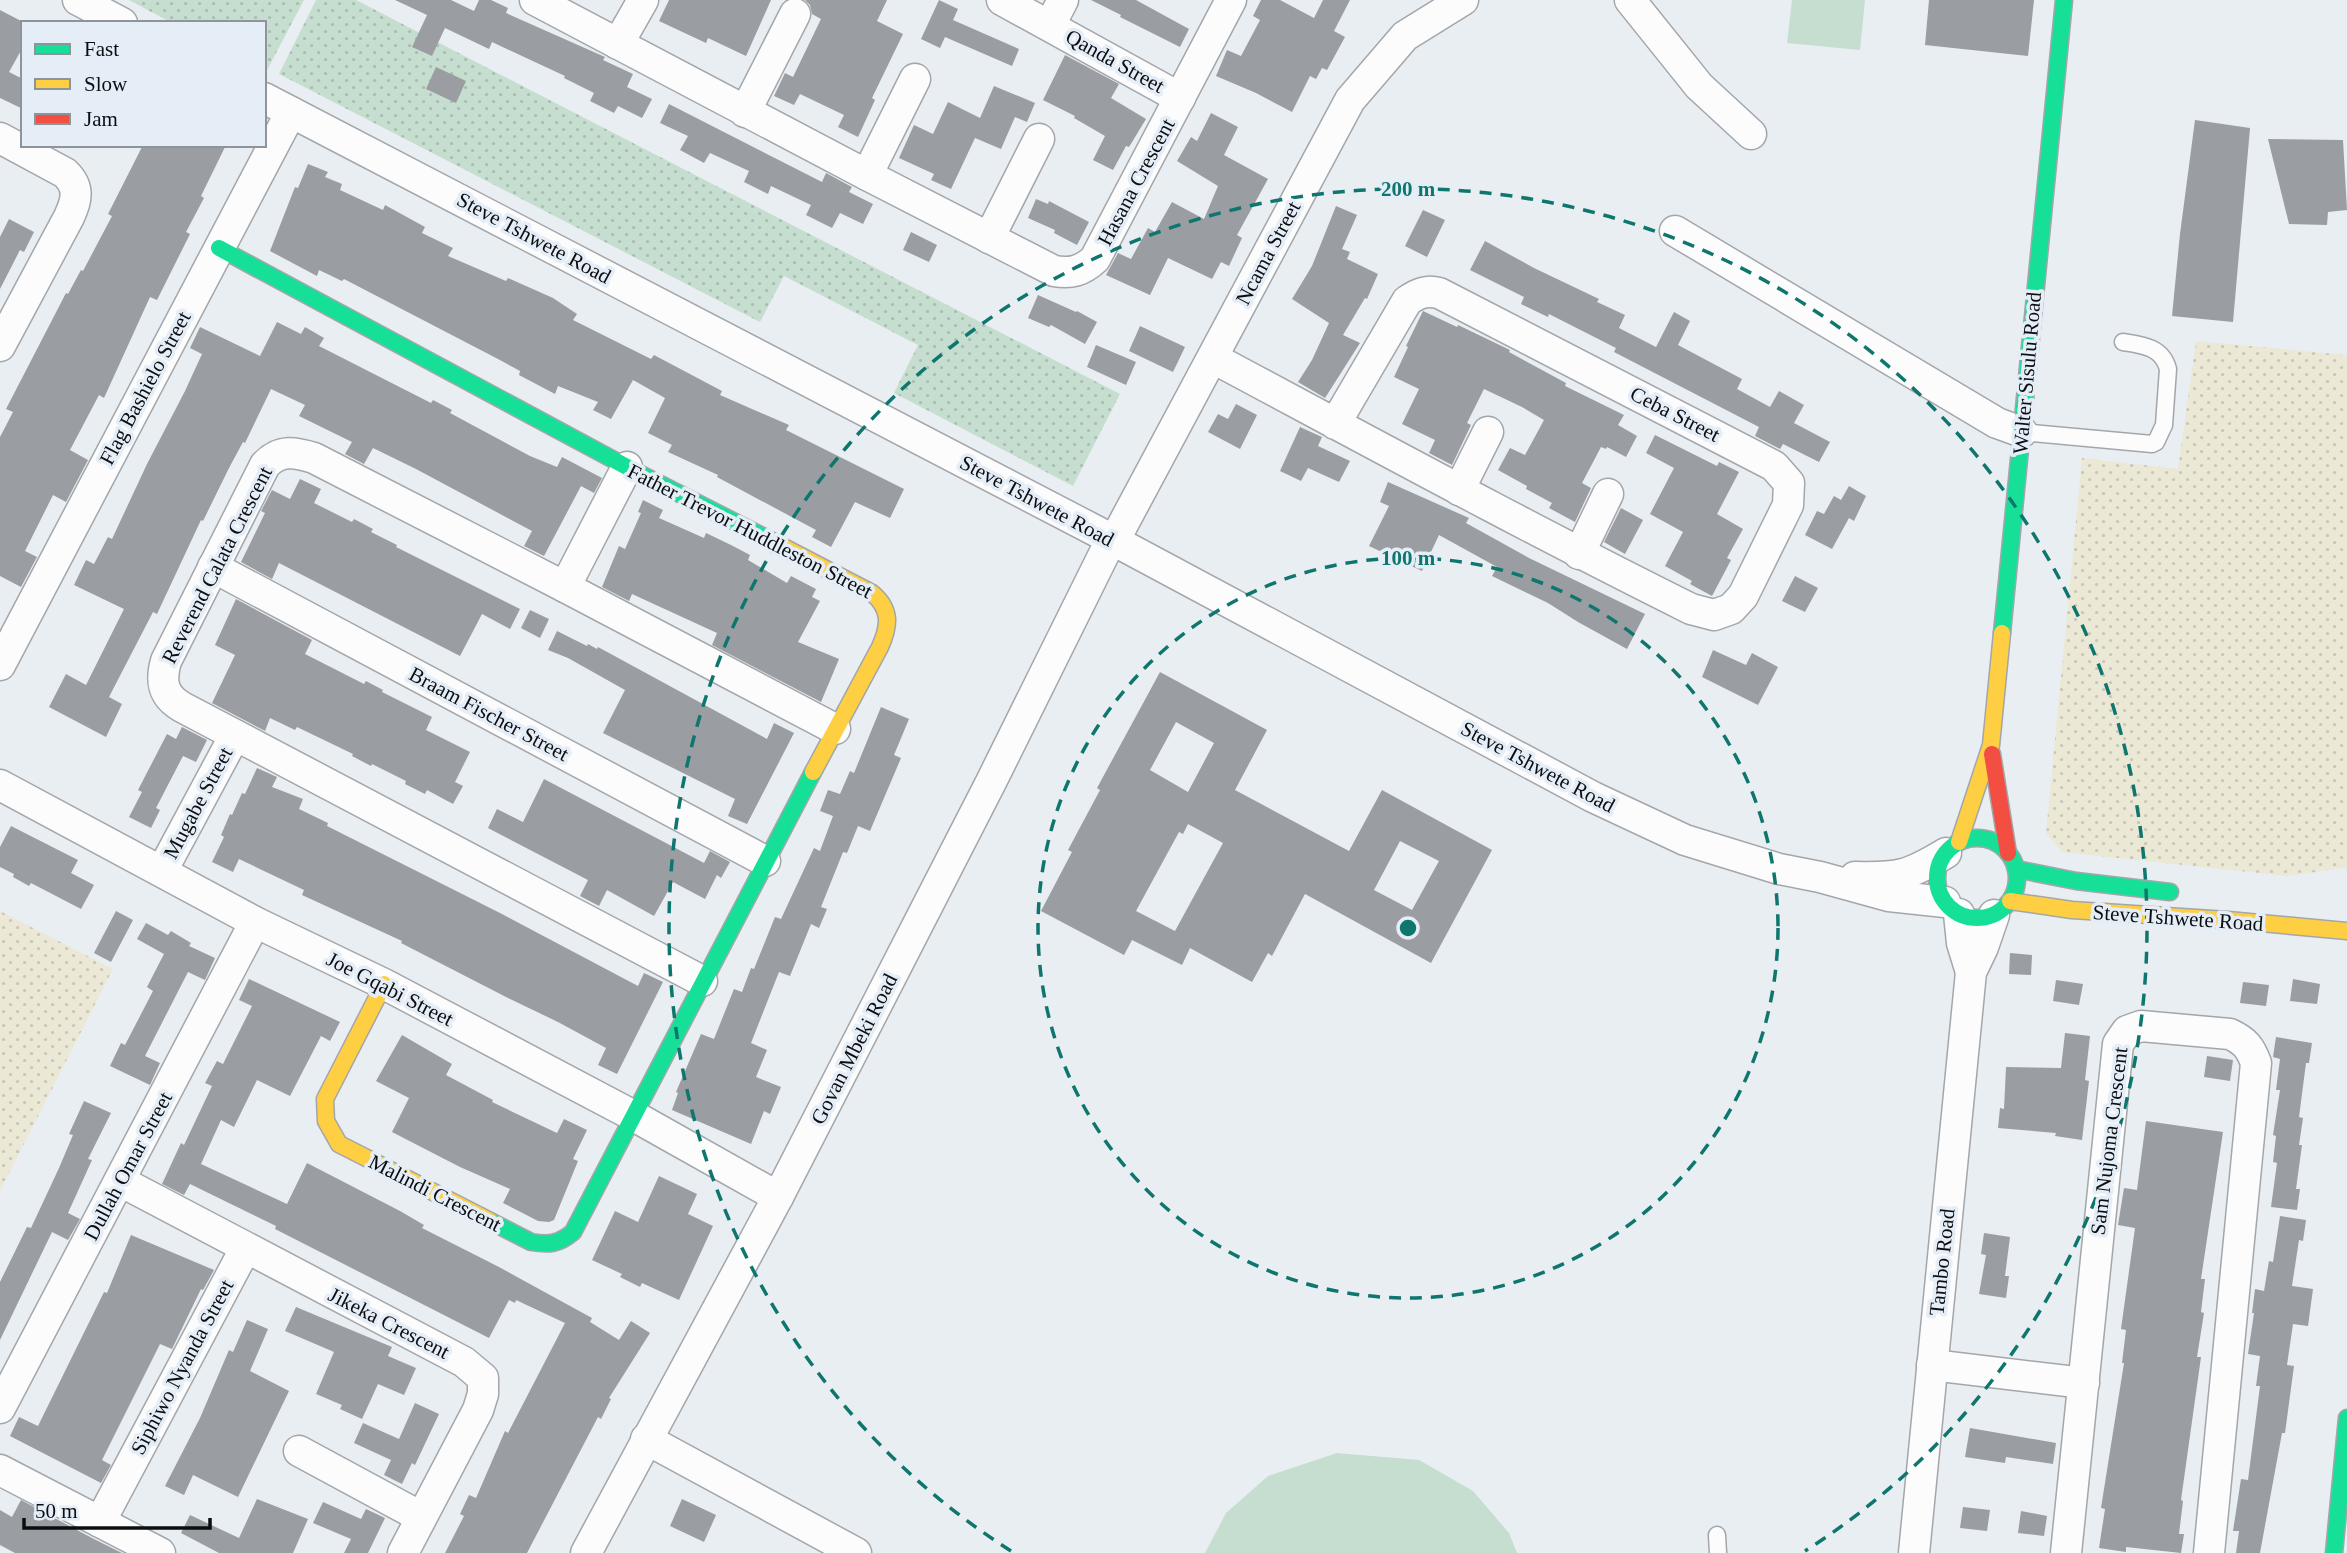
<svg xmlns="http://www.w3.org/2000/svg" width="2347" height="1553" viewBox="0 0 2347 1553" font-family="Georgia,serif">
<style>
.sand{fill:url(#sand-dots)}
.park{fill:#c6decf}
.garden{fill:url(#garden-dots)}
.building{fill:#9a9da1;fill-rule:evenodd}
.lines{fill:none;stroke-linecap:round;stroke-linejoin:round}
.lane-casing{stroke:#a3a6aa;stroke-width:19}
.street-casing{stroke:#a3a6aa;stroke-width:33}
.fast-casing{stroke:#a3a6aa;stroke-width:19}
.slow-casing{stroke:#a3a6aa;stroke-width:19}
.jam-casing{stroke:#a3a6aa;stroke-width:19}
.lane{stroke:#fcfcfd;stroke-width:16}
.street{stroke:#fcfcfd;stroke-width:30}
.fast{stroke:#16e098;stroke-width:16}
.slow{stroke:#ffcf43;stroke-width:16}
.jam{stroke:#f24e42;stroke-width:16}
.ring{fill:none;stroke:#0f766e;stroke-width:3.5;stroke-dasharray:12 9}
.labels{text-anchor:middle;stroke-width:7;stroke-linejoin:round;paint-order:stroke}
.street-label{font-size:21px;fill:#0b0e11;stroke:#e5eef7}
.centre{fill:#0f766e;stroke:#e5eef7;stroke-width:3.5}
.ring-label{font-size:21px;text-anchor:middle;font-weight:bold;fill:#0f766e;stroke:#e5eef7;stroke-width:7;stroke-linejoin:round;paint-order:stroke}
</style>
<defs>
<pattern id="sand-dots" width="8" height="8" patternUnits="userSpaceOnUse" patternTransform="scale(1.75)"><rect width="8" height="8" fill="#ebe8d6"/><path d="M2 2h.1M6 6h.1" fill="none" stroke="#c8c6b7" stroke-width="1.8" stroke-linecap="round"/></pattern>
<pattern id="garden-dots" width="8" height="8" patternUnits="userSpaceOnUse" patternTransform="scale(1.75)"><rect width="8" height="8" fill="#c6decf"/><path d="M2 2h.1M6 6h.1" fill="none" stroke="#a9bdb1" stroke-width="1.8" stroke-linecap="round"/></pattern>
</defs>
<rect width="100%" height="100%" fill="#e9eef3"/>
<g class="sand">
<polygon points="2196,341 2347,355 2347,867 2344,868 2287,876 2062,852 2046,833 2082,458 2178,469"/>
<polygon points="0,911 113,969 0,1191"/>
</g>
<g class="park">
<polygon points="1792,0 1865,0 1860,50 1787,43"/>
<polygon points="1337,1453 1419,1460 1473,1491 1509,1533 1517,1553 1205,1553 1226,1513 1268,1476"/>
</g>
<g class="garden">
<polygon points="129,0 304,0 266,72 264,71 264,23 172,23"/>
<polygon points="316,0 356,0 1120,394 1073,486 894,393 918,345 784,276 760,322 279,74"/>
</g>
<g class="building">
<polygon points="395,0 451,0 474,11 479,0 491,0 508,8 506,13 605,57 603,60 633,74 627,87 652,99 642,118 618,106 614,113 590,101 594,93 564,78 565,76 492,42 489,49 445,28 432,56 412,47 427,15"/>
<polygon points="669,0 771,0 746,56 708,38 706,43 659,21"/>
<polygon points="805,0 887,0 877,21 903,34 872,98 875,100 858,137 838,127 844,115 800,94 794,105 774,96 785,73 793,77 821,19 812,14 810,5"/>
<polygon points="939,0 958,9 953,20 1019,49 1012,66 945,37 940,48 921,39"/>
<polygon points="1091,0 1136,0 1189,29 1180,47 1120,17 1121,15"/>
<polygon points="1261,0 1280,0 1314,18 1323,0 1350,0 1334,31 1345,37 1327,70 1322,68 1316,79 1310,76 1292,112 1256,93 1216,76 1227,50 1241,56 1260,20 1253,16"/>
<polygon points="1929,0 2034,0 2028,56 1925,45"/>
<polygon points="0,10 23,22 23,47 9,72 23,79 23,109 0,98"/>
<polygon points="1065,55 1119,84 1111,98 1146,119 1129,147 1126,146 1113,170 1093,160 1105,136 1074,118 1075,116 1043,100"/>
<polygon points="436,67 466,81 456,103 426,89"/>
<polygon points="994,86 1035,103 1027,122 1015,117 1001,149 975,138 951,189 931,180 934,174 899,158 914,125 933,134 948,102 980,118"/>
<polygon points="669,104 822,182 826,173 852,187 849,192 873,204 863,224 840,213 832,228 806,215 811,205 771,186 768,194 744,182 749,171 710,153 704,163 680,150 688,136 660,123"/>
<polygon points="1211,113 1238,127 1224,155 1268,179 1237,235 1242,238 1229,266 1221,262 1212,279 1168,258 1150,295 1106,275 1118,253 1131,259 1148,228 1155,232 1172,202 1204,219 1218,186 1177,161 1191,137 1197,141"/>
<polygon points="2195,120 2250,128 2233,322 2172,316 2180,234"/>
<polygon points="2268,139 2343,140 2347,210 2328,212 2327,225 2289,224"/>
<polygon points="143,145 226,145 201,196 204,198 186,232 190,234 157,300 150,297 104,398 99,395 70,450 88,460 66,502 53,495 25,551 37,557 21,587 0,576 0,437 13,412 6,409 66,293 68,294 81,270 83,271 112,216 108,214"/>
<polygon points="308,164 328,172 325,177 342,184 340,190 383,210 385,205 425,227 422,233 453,248 448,256 506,281 508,278 553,298 577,314 573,320 651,359 654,355 722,391 720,395 789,425 786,430 904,489 890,518 855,502 831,547 812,537 816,530 717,477 718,475 668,452 672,445 648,433 665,398 633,380 611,419 593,410 598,402 558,386 555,394 519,375 520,371 498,359 344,279 342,281 319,270 317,276 270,251 295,187 298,188"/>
<polygon points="1036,199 1048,204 1049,201 1089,222 1077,245 1054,233 1055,230 1028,218"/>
<polygon points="1336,206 1357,215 1342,249 1350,252 1347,259 1378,274 1367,299 1365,298 1343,335 1360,343 1325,398 1298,382 1312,360 1329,323 1292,299 1312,266"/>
<polygon points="1423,210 1445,220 1427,257 1405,246"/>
<polygon points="9,219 34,232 24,252 20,250 0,289 0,237"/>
<polygon points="911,232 937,245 929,262 903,250"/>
<polygon points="1485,241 1534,268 1599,299 1597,302 1625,315 1619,328 1656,347 1674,312 1690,321 1678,345 1742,379 1737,389 1770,407 1779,391 1804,405 1794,423 1830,442 1819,462 1783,444 1780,449 1755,436 1759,427 1614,352 1616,348 1549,314 1548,317 1521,304 1524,297 1470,270"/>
<polygon points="1038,295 1076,312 1077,311 1097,322 1085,344 1051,325 1049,327 1028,318"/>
<polygon points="1423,311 1457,327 1458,325 1510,350 1509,352 1566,383 1565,386 1624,415 1618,425 1637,436 1626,457 1607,447 1606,449 1601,447 1582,483 1591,488 1575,522 1549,508 1552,503 1526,489 1527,486 1498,470 1510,448 1525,455 1544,420 1522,407 1484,389 1467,423 1471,425 1452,465 1429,453 1435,440 1402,424 1419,389 1394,377 1408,347 1406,346"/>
<polygon points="277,322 301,334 305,327 324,338 319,346 431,403 433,400 452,410 450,413 530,456 557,467 562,457 602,478 594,493 581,486 544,556 524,546 532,531 416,469 373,448 364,464 345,454 352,442 299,416 305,405 271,389 245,443 243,442 229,468 203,521 201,520 157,614 153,612 109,697 122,704 106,737 49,707 66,674 86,685 124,609 74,585 86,560 94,564 108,537 112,539 147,464 185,391 202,354 190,348 200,327 260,356"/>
<polygon points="1140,326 1185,347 1173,372 1129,351"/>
<polygon points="1096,345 1136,362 1126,385 1087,367"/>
<polygon points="1236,404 1257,415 1240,449 1208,432 1218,414 1228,419"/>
<polygon points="1300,427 1322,437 1318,446 1350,461 1339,482 1308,468 1301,481 1280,471"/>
<polygon points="1655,435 1717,466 1719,462 1739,472 1717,514 1743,529 1727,558 1731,560 1712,596 1690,584 1692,581 1665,566 1683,532 1650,514 1674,468 1646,453"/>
<polygon points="300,479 321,489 314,503 352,522 354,519 373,529 371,532 397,545 396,547 520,609 510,629 482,614 460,656 279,563 272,579 241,562 265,513 261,511 272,490 290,499"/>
<polygon points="1388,482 1469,518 1466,523 1529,558 1645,614 1627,649 1578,622 1548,603 1492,576 1497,567 1439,535 1422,571 1369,546 1389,506 1380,502"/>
<polygon points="1849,486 1866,496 1854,521 1849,518 1832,549 1805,535 1817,511 1824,514 1834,496 1841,500"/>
<polygon points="643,500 663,510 659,518 704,538 706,533 731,545 750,555 748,560 787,583 791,576 816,589 812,597 820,601 798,642 839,659 821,702 712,645 717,633 632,594 629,601 602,587 619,546 625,549 641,513 638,512"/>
<polygon points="1621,508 1643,520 1625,554 1604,542"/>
<polygon points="1795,576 1818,588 1805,612 1782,601"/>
<polygon points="236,599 312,640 305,654 364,684 366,681 383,690 382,692 432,717 426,730 470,752 455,782 463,786 453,804 427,790 425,794 405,784 406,781 372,764 371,766 352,756 353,754 297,727 295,730 270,718 265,731 212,703 235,655 215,645"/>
<polygon points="530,610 549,619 540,638 521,628"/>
<polygon points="557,631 587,646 588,644 597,649 598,647 767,739 774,723 794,733 747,824 728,816 735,799 603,733 625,690 568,658 548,650"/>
<polygon points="1713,650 1746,665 1752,653 1778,667 1758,705 1702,677"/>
<path d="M1160,672L1267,730L1235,790L1349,851L1382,790L1492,850L1431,963L1305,894L1272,956L1268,953L1252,982L1190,948L1182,965L1132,940L1124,955L1041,911L1072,852L1068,850L1100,790L1097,788ZM1176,722L1214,743L1188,792L1150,770ZM1188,824L1223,843L1175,931L1136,911L1179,832L1183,834ZM1400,841L1439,861L1412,910L1374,890Z"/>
<polygon points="881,707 909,719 894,755 901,758 870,831 858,826 847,853 843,852 821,907 827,909 819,928 811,924 790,976 779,972 751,1043 767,1050 756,1077 781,1087 770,1114 764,1111 751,1144 672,1110 678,1093 676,1092 701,1034 714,1039 734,989 742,992 751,968 754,969 775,917 781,919 814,848 820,851 833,816 820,811 828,790 840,794 850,771 854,773"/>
<polygon points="182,727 207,740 196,762 183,756 156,808 160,810 151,828 129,817 142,792 138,790 167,734 176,739"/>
<polygon points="257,768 277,777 272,787 303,799 299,809 328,823 327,826 500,913 638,986 644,973 663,982 617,1074 598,1065 606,1048 558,1022 508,998 401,943 402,941 302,895 304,890 239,859 233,872 212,862 224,837 221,835 230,814 232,815 242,793 245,794"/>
<polygon points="544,779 704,863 710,851 730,862 721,878 717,875 705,899 673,882 654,916 607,890 599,906 580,896 588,880 488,828 497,809 523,822"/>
<polygon points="11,826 78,860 71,873 94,885 81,909 31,883 29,886 13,877 14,874 0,867 0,847"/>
<polygon points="116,911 133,920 111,962 94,953"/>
<polygon points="146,923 168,935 171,931 191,943 189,946 215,958 205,980 188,972 145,1056 160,1063 150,1085 110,1066 121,1043 125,1045 153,991 147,987 164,954 137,939"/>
<polygon points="2010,953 2032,955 2031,975 2009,974"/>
<polygon points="249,979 340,1022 330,1041 321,1036 290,1096 257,1080 234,1127 221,1120 201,1164 287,1204 307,1163 400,1211 424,1225 422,1228 499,1267 592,1318 590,1322 619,1340 631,1321 650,1333 609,1398 611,1399 601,1419 598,1417 527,1553 445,1553 464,1516 460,1514 469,1495 476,1498 505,1431 508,1433 565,1323 516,1300 515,1303 509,1300 489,1338 275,1229 276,1226 190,1184 184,1195 162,1184 181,1143 184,1145 212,1086 205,1083 217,1061 223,1064 252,1006 239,1000"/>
<polygon points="2293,979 2320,984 2317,1004 2290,1001"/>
<polygon points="2056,980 2083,984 2079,1005 2053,1001"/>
<polygon points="2243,982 2269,985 2266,1006 2240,1003"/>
<polygon points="2065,1033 2090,1036 2085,1080 2089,1081 2082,1140 2055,1136 2056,1133 1998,1128 2000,1108 2004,1109 2006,1067 2061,1068"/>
<polygon points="402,1035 452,1064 446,1075 493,1100 492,1102 557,1133 564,1119 587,1130 573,1159 578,1161 554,1220 549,1222 538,1221 503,1203 510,1189 460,1167 392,1132 409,1098 376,1081"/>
<polygon points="2276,1037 2312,1043 2309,1063 2306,1063 2299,1117 2303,1118 2299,1145 2302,1145 2296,1189 2300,1189 2297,1210 2271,1207 2277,1163 2273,1162 2276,1136 2273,1135 2280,1090 2276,1090 2280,1059 2273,1057"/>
<polygon points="2207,1056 2233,1060 2230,1081 2204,1077"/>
<polygon points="84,1101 111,1113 88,1159 92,1160 68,1213 80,1219 68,1240 52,1232 0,1340 0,1282 27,1227 31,1228 59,1168 73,1135 69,1134"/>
<polygon points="2146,1121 2223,1132 2201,1279 2205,1279 2201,1312 2204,1313 2197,1357 2201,1357 2181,1500 2183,1501 2179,1534 2184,1534 2181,1553 2126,1547 2126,1552 2099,1548 2105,1509 2101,1508 2124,1363 2122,1363 2126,1330 2121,1329 2135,1228 2118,1225 2124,1188 2137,1190"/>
<polygon points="659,1176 697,1194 688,1214 713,1226 679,1300 642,1283 640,1287 620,1277 622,1274 592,1260 615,1211 638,1222"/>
<polygon points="2280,1216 2306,1220 2303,1241 2299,1240 2292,1286 2313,1289 2308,1326 2293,1324 2287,1365 2294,1366 2285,1433 2282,1433 2260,1553 2236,1553 2239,1531 2233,1531 2241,1479 2248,1480 2260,1386 2256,1386 2260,1356 2248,1354 2254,1313 2252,1313 2255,1289 2264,1291 2269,1261 2273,1262"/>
<polygon points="1984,1233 2010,1237 2005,1276 2009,1276 2006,1298 1979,1294 1986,1255 1981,1254"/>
<polygon points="131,1235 214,1270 203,1290 201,1289 172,1349 160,1344 102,1460 111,1465 101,1483 10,1436 19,1417 38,1426 104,1292 107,1293"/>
<polygon points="296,1307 392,1347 388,1356 416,1368 404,1395 378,1384 362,1419 340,1409 342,1405 316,1394 334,1352 285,1331"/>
<polygon points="247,1320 268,1329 250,1371 289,1391 238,1497 193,1475 184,1495 165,1486 200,1418 229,1350 233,1352"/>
<polygon points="415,1403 439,1414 415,1465 412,1463 402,1484 384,1475 391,1460 354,1443 363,1423 399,1439"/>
<polygon points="1970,1428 2056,1443 2053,1464 2006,1457 2005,1463 1965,1457"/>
<polygon points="257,1499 308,1519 293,1553 219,1553 181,1533 190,1515 239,1538"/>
<polygon points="682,1499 716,1515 704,1542 670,1526"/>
<polygon points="21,1500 92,1538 122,1553 15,1553 0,1545 0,1510 12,1517"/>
<polygon points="323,1502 361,1519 366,1509 385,1518 368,1553 344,1553 351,1539 313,1523"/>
<polygon points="1963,1507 1990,1510 1987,1531 1960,1528"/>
<polygon points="2021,1511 2047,1516 2044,1536 2018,1533"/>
</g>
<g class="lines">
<defs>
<g id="lane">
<path d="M2022,432L2152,444L2156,442L2164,425L2168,369C2162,347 2143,345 2123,342"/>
<polyline points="1717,1535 1718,1553"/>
</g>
<g id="street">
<polyline points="78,0 122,23"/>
<path d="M535,0L867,175L1054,271C1071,274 1082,271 1095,259L1231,0"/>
<polyline points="1002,0 1180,98"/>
<polyline points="1630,0 1699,86 1751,134"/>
<polyline points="1050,25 1063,0"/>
<polyline points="618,44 643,0"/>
<polyline points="264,98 1096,531 1593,797 1685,840 1779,869 1820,877 1889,896 1945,902"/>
<polyline points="745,112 795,14"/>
<path d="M0,138L65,173C80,187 77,200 69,217L0,346"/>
<polyline points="867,175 915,79"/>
<polyline points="1675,231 1997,423 2022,432"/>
<polyline points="989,238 1039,139"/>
<path d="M1213,358C1372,443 1530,529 1691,609L1714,615L1731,609L1743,596L1788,505L1789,483L1774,466L1439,293C1427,290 1418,293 1407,301L1335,424"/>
<polyline points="1459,490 1488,432"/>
<polyline points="1579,554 1608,494"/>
<polyline points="213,567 765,861"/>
<polyline points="565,587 627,467"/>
<polyline points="0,665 291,112"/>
<polyline points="0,785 255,922 384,984 634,1116 778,1197"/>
<polyline points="162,871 235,735"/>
<path d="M1855,877C1899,878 1908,876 1946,853"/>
<polyline points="1959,914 1962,943 1971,972"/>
<path d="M702,981L182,707C163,696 160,682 166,661L265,465C280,449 295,452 314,458L565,587L835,729"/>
<polyline points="120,1181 464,1362 483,1378 483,1394 478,1410 403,1553"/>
<polyline points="1932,1365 2084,1383"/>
<polyline points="0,1408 255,922"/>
<polyline points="646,1439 856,1553"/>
<polyline points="299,1451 421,1517"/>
<polyline points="0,1470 160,1553"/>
<polyline points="100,1522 245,1249"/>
<polyline points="586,1553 778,1197 991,782 1105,552 1114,541 1350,100 1405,36 1463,0"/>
<polyline points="1914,1553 1971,972 1983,947 1994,915"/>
<path d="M2066,1553L2118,1044L2127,1031L2141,1026L2230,1034C2245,1041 2250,1047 2256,1063L2209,1553"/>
</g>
<g id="fast">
<polyline points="219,248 627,467 770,540"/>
<polyline points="2002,633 2064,0"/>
<circle cx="1977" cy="878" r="40"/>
<polyline points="2016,869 2076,881 2170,892"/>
<path d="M490,1221L531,1242C549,1245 559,1244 573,1232L813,772"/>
<polyline points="2334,1553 2347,1418"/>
</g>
<g id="slow">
<path d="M770,540L872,593C891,609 890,625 880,647L813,772"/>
<polyline points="1959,842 1991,745 2002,633"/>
<polyline points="2010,901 2072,910 2228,920 2347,931"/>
<polyline points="384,984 325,1099 326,1121 339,1144 490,1221"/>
</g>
<polyline id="jam" points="1992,754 2008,853"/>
</defs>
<use href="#lane" class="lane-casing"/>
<use href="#street" class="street-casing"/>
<use href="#fast" class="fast-casing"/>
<use href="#slow" class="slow-casing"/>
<use href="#jam" class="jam-casing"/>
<use href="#lane" class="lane"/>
<use href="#street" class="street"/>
<use href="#fast" class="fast"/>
<use href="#slow" class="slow"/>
<use href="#jam" class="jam"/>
</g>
<g class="ring">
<circle cx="1408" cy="928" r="370"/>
<path d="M1011 1551A739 739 0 1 1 1805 1551"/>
</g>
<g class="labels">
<g class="street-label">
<text transform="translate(1115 61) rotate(29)" y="7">Qanda Street</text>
<text transform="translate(1136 182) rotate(-62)" y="7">Hasana Crescent</text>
<text transform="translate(534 238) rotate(28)" y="7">Steve Tshwete Road</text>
<text transform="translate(1268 253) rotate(-62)" y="7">Ncama Street</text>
<text transform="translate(2027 373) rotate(-85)" y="7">Walter Sisulu Road</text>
<text transform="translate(145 388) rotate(-62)" y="7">Flag Bashielo Street</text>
<text transform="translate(1675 414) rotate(27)" y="7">Ceba Street</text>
<text transform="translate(1037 501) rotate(28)" y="7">Steve Tshwete Road</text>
<text transform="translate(750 531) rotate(27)" y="7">Father Trevor Huddleston Street</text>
<text transform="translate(217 565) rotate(-63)" y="7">Reverend Calata Crescent</text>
<text transform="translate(489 714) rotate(28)" y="7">Braam Fischer Street</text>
<text transform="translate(1538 767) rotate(28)" y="7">Steve Tshwete Road</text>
<text transform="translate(198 803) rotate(-62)" y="7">Mugabe Street</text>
<text transform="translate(2178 918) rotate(4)" y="7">Steve Tshwete Road</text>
<text transform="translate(390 989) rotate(27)" y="7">Joe Gqabi Street</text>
<text transform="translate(854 1049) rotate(-63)" y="7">Govan Mbeki Road</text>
<text transform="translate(2109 1141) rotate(-83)" y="7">Sam Nujoma Crescent</text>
<text transform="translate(128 1166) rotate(-62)" y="7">Dullah Omar Street</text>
<text transform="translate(435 1193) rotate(27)" y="7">Malindi Crescent</text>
<text transform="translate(1942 1262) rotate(-84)" y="7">Tambo Road</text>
<text transform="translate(389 1323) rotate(27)" y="7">Jikeka Crescent</text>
<text transform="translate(182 1367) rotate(-62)" y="7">Siphiwo Nyanda Street</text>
</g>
</g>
<circle cx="1408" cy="928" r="10" class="centre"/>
<g class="ring-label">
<text x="1408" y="196">200 m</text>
<text x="1408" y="565">100 m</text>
</g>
<rect x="21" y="21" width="245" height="126" fill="#e5eef7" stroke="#8e949b" stroke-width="2"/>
<rect x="35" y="44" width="35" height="10" fill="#16e098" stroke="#8e949b" stroke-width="2"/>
<text x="84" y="56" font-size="21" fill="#0b0e11">Fast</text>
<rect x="35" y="79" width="35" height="10" fill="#ffcf43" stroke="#8e949b" stroke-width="2"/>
<text x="84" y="91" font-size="21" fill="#0b0e11">Slow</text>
<rect x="35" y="114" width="35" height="10" fill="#f24e42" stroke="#8e949b" stroke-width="2"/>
<text x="84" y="126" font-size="21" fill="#0b0e11">Jam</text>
<path d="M24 1518v10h186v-10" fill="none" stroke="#0b0e11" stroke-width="3.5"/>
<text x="35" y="1518" font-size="21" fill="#0b0e11" stroke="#e5eef7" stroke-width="5" paint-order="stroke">50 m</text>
</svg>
